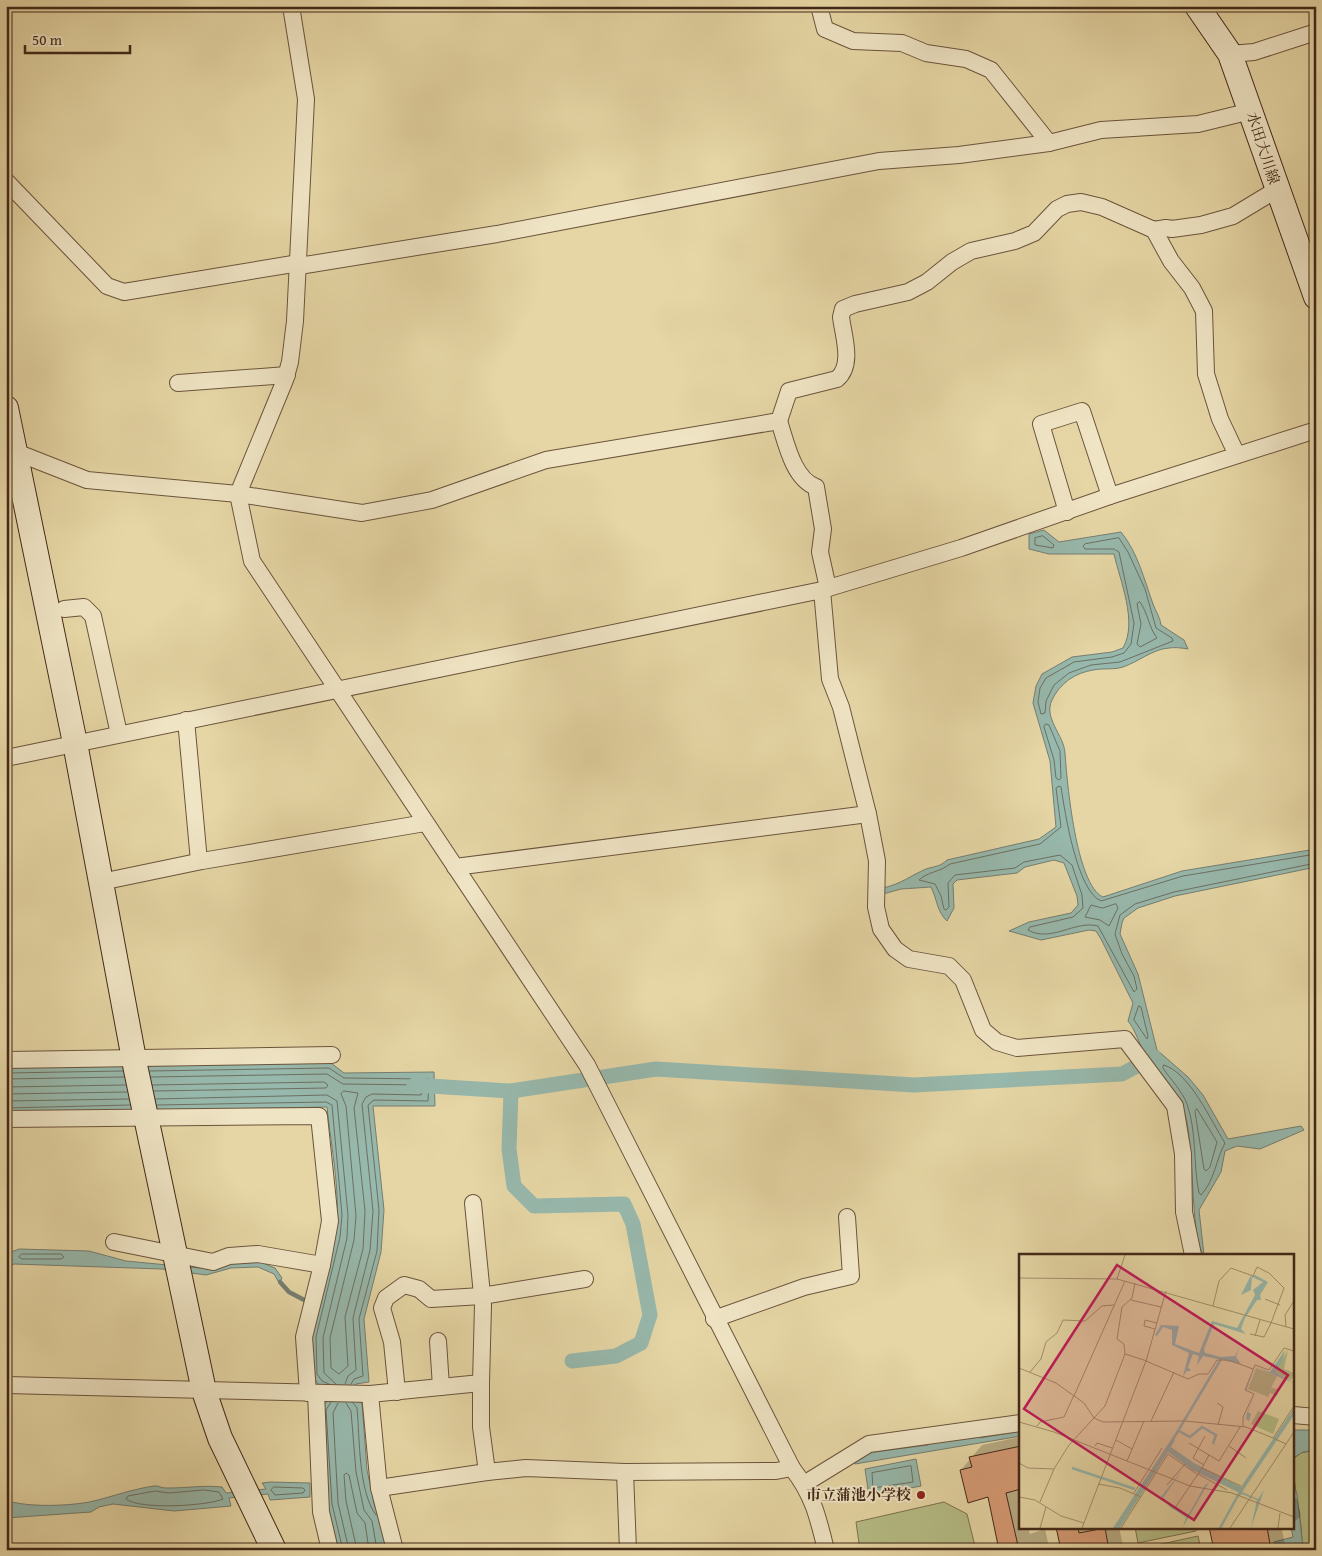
<svg xmlns="http://www.w3.org/2000/svg" width="1322" height="1556" viewBox="0 0 1322 1556" font-family="'Gentium Book Plus','Noto Serif JP',serif">
<style>
.green{fill:#b6bd86;stroke:#7c7250}
.water{fill:#97b8ac;stroke:#757e71}
.shadow{fill:#0003}
.lines{fill:none;stroke-linecap:round;stroke-linejoin:round}
.shore{stroke:#6c7062;stroke-width:1}
.stream{stroke:#757e71;stroke-width:4.5}
.canal{stroke:#97b8ac;stroke-width:15}
.building{fill:#d69b75;stroke:#422819}
.street-casing{stroke:#6b543c;stroke-width:18}
.secondary-casing{stroke:#422819;stroke-width:26}
.street{stroke:#efe4c4;stroke-width:16}
.secondary{stroke:#efe4c4;stroke-width:24}
.poi-dot{fill:#8f2418;stroke:#efe4c4;stroke-width:2}
.labels{text-anchor:middle;stroke-width:4;stroke-linejoin:round;paint-order:stroke}
.street-label{font-size:15px;fill:#422819;stroke:#efe4c4}
.poi-label{font-size:15px;font-weight:bold;fill:#422819;stroke:#efe4c4;text-anchor:end}
.inset-river{fill:none;stroke:#97b8ac;stroke-width:2.5}
.inset-road{fill:none;stroke:#a4906d;stroke-width:1}
.view{fill:#c2185b;fill-opacity:0.15;stroke:#c2185b;stroke-width:2.5}
.inset-edge{fill:none;stroke:#422819;stroke-width:2.5}
</style>
<rect width="100%" height="100%" fill="#e6d6a5"/>
<filter id="stains"><feTurbulence type="fractalNoise" baseFrequency=".004" numOctaves="4"/><feColorMatrix values="0 0 0 0 .2 0 0 0 0 .09 0 0 0 0 .02 0 0 0 .5 -.17"/></filter>
<radialGradient id="worn" r=".72"><stop offset=".6" stop-color="#630" stop-opacity="0"/><stop offset="1" stop-color="#630" stop-opacity=".3"/></radialGradient>
<g class="green">
<path d="M1316,1450V1550H1302C1303,1519 1293,1489 1293,1459L1301,1453Z"/>
<polygon points="944,1502 967,1514 976,1550 860,1550 856,1522"/>
<polygon points="1135,1527 1196,1527 1196,1531 1138,1543"/>
<polygon points="1198,1536 1201,1550 1140,1550 1139,1549"/>
</g>
<g class="water">
<path d="M1044,530L1059,542L1121,532C1138,553 1144,579 1153,604C1156,612 1160,617 1161,625L1184,640L1188,649C1182,648 1175,647 1169,648C1153,649 1138,662 1123,667C1114,670 1103,668 1093,670C1075,673 1060,683 1052,700C1043,718 1064,735 1065,753C1067,782 1076,885 1103,897L1182,871L1316,849V867L1175,896L1138,908L1124,918L1122,923L1120,934L1138,974L1157,1050L1188,1077L1203,1095L1228,1139L1301,1126L1304,1130L1260,1149L1237,1146L1225,1151L1221,1172L1199,1210L1204,1255C1189,1240 1196,1134 1182,1105C1172,1084 1154,1067 1142,1048C1137,1038 1135,1030 1128,1021L1133,1003L1101,939L1096,931L1089,930L1041,940L1009,931L1029,922L1071,913L1078,905L1077,896L1064,863L1054,860L1025,867L1017,873L957,880L953,884L954,908L947,921C937,912 937,899 931,887L901,889L883,894V888C901,884 910,876 926,869C935,866 940,867 947,860L1039,839L1056,827L1050,761L1033,703L1036,686L1042,674L1072,657L1112,652L1123,648C1138,622 1120,581 1114,554H1049L1029,549V534Z"/>
<path d="M331,1063L344,1073L434,1072L435,1106H373L384,1210L381,1252L364,1319L369,1382L356,1384L357,1401L362,1403L367,1470L375,1507L379,1509L388,1550H338L327,1505L321,1404L326,1403L325,1387L319,1386C296,1358 329,1271 335,1237C342,1198 331,1147 327,1107L6,1113V1068Z"/>
<polygon points="19,1249 89,1251 126,1261 199,1268 233,1262 260,1262 275,1268 282,1278 280,1282 278,1281 274,1274 258,1267 231,1268 206,1275 162,1269 14,1264 6,1268 6,1254"/>
<polygon points="1293,1430 1316,1430 1316,1450 1303,1452 1293,1458"/>
<polygon points="1021,1431 1021,1436 855,1464 855,1461 867,1453 928,1445 932,1440 975,1433 980,1438"/>
<polygon points="916,1459 921,1486 869,1496 865,1469"/>
<path d="M270,1482L310,1483V1497L270,1500L268,1494L229,1498L231,1506L174,1511L113,1504L99,1507L91,1512L6,1518V1500C26,1508 73,1506 94,1501C114,1496 133,1489 154,1486C158,1485 163,1489 169,1488C187,1488 204,1485 222,1487L226,1493L266,1489L262,1483Z"/>
<polygon points="1293,1485 1297,1494 1303,1548 1276,1550 1274,1542 1293,1537 1291,1527 1293,1527"/>
</g>
<g class="shadow">
<polygon points="1021,1437 1021,1527 1028,1527 1030,1534 1045,1529 1049,1547 1045,1550 1000,1550 989,1496 961,1470 982,1445"/>
<polygon points="1297,1498 1301,1516 1293,1523 1293,1499"/>
<polygon points="1057,1527 1119,1527 1124,1550 1062,1550"/>
<polygon points="1210,1527 1289,1527 1282,1530 1286,1550 1215,1550"/>
<polygon points="857,1544 858,1550 845,1550 847,1546"/>
</g>
<g class="lines">
<g class="shore">
<polygon points="1043,536 1054,545 1053,548 1035,545 1035,538"/>
<polygon points="1119,538 1128,552 1145,589 1156,628 1172,638 1173,641 1120,662 1091,665 1069,673 1054,685 1046,701 1045,713 1041,714 1038,702 1040,688 1046,678 1074,662 1112,657 1124,653 1131,644 1134,623 1119,552 1114,549 1085,549 1083,546 1085,544"/>
<path d="M1140,602C1148,613 1149,628 1157,638L1140,647L1137,644L1141,624L1137,604Z"/>
<polygon points="1046,724 1049,725 1060,751 1061,778 1059,780 1056,778 1054,760 1044,727"/>
<path d="M1316,854L1183,876L1101,901C1077,891 1065,813 1061,787L1059,786L1056,788L1061,827L1040,844L950,864C940,872 927,872 919,880L935,884L941,896L944,909L946,910L949,907L948,883L955,875L1015,868L1024,862L1060,855L1072,865L1082,895L1083,908L1073,917L1030,927L1028,930C1051,943 1075,920 1098,926L1134,992L1137,989L1134,976L1122,954L1115,934L1120,915L1135,904L1174,892L1316,863"/>
<polygon points="1116,904 1118,908 1109,926 1100,920 1085,917 1091,905 1102,908"/>
<polygon points="1139,1006 1141,1007 1148,1036 1147,1039 1134,1020"/>
<path d="M1164,1065C1190,1073 1211,1121 1225,1143C1216,1159 1215,1180 1201,1195L1199,1193C1193,1165 1197,1132 1187,1104C1183,1092 1170,1079 1163,1068Z"/>
<polyline points="150,1071 329,1068 344,1078 429,1079 428,1101 374,1100 368,1105 379,1210 377,1251 359,1319 363,1376 354,1379 351,1384"/>
<polyline points="6,1073 123,1071"/>
<polyline points="151,1077 327,1074 343,1084 423,1085 421,1095 372,1094 366,1097 362,1104 373,1211 370,1250 353,1318 356,1370 348,1376 345,1384"/>
<polyline points="6,1079 124,1077"/>
<polyline points="152,1085 324,1082 328,1085 326,1088 154,1091"/>
<polyline points="6,1087 126,1085"/>
<polygon points="344,1091 358,1093 354,1108 365,1211 363,1249 345,1317 348,1366 339,1374 331,1368 330,1338 354,1240 356,1216 346,1106 341,1094"/>
<polyline points="6,1094 127,1092"/>
<polyline points="155,1099 327,1095 337,1101 348,1215 347,1238 323,1338 324,1373 336,1384"/>
<polyline points="6,1101 129,1099"/>
<polyline points="157,1105 326,1102 332,1105 342,1215 340,1237 316,1337 317,1374 322,1381 329,1384"/>
<polyline points="6,1108 130,1105"/>
<polygon points="1197,1109 1217,1142 1210,1167 1206,1171 1204,1169 1195,1112"/>
<polygon points="22,1254 61,1254 64,1257 61,1259 22,1259 19,1257"/>
<polyline points="331,1402 326,1410 332,1504 343,1550"/>
<polyline points="338,1403 333,1413 338,1503 349,1550"/>
<polyline points="346,1403 351,1411 356,1472 364,1510 372,1521 377,1550"/>
<path d="M353,1403L357,1408C360,1439 358,1491 376,1515"/>
<polygon points="911,1466 913,1482 873,1488 872,1473"/>
<polygon points="274,1487 303,1488 305,1490 303,1493 275,1495 271,1490"/>
<path d="M204,1490L219,1492L223,1499C207,1506 140,1510 126,1499L128,1496L155,1491L168,1493Z"/>
<polyline points="357,1550 346,1501 344,1475 346,1473 349,1475 357,1513 365,1523 369,1550"/>
</g>
<polyline class="stream" points="280,1282 289,1292 308,1302"/>
<g class="canal">
<polyline points="414,1085 511,1091 656,1069 914,1085 1122,1074 1154,1057"/>
<polyline points="511,1091 509,1149 514,1186 534,1206 624,1204 633,1224 650,1315 641,1343 616,1356 572,1361"/>
</g>
</g>
<g class="building">
<polygon points="1021,1446 1021,1489 1006,1493 1019,1550 999,1550 988,1497 968,1503 960,1470 972,1467 969,1457"/>
<polygon points="1056,1527 1078,1527 1079,1533 1105,1528 1109,1550 1061,1550"/>
<polygon points="1209,1527 1267,1527 1271,1550 1214,1550"/>
</g>
<g class="lines">
<defs>
<g id="street">
<path d="M291,6L306,99L295,321L290,362L285,380L238,494L252,561L587,1065L792,1468C813,1495 818,1517 826,1550"/>
<polyline points="819,6 825,29 853,41 902,43 926,53 966,59 991,70 1049,143"/>
<polyline points="1230,54 1254,52 1316,32"/>
<polyline points="6,181 107,286 124,292 299,263"/>
<polyline points="1154,230 1171,261 1192,288 1204,311 1206,374 1220,419 1237,455"/>
<polyline points="299,266 497,234 879,161 959,155 1049,143 1101,130 1198,124 1251,111"/>
<polyline points="178,383 287,375"/>
<path d="M779,421C786,442 793,479 816,487L823,529L820,552L828,588"/>
<path d="M8,449L87,480L238,494L362,513L432,500L546,460L779,421L789,391L837,379C854,365 843,335 841,317L843,309L855,304L908,292L927,282L952,262L971,251L1015,241L1034,233L1057,209L1067,204L1081,202L1102,207L1154,230L1166,228L1172,229L1201,225L1233,216L1276,190"/>
<polyline points="1067,512 1041,424 1082,411 1110,496"/>
<polyline points="822,590 961,548 1110,496 1316,430"/>
<polyline points="64,609 84,607 93,616 119,734"/>
<polyline points="186,720 199,861"/>
<polyline points="6,758 822,590 830,679 841,707 868,814 877,861 876,907 881,929 895,949 909,959 949,966 963,980 983,1030 997,1042 1017,1048 1125,1039 1175,1106 1183,1154 1184,1212 1193,1255"/>
<polyline points="455,867 868,814"/>
<polyline points="101,882 202,861 425,823"/>
<polyline points="6,1060 332,1055"/>
<polyline points="6,1119 319,1116 330,1221 322,1265 304,1337 308,1393"/>
<polyline points="473,1203 483,1305 481,1383"/>
<polyline points="114,1242 213,1262 229,1256 258,1254 322,1265"/>
<polyline points="714,1319 804,1287 851,1276 847,1217"/>
<polyline points="438,1341 441,1387"/>
<polyline points="6,1385 370,1394"/>
<polyline points="397,1392 392,1342 382,1308 386,1298 404,1285 419,1289 431,1299 482,1296 585,1279"/>
<polyline points="316,1393 321,1512 330,1550"/>
<polyline points="1293,1415 1316,1417"/>
<polyline points="625,1472 628,1550"/>
<polyline points="804,1484 869,1444 1021,1423"/>
<polyline points="379,1488 487,1472"/>
<polyline points="395,1550 379,1488 370,1394 481,1383 481,1427 487,1472 526,1468 625,1472 776,1471 792,1468"/>
</g>
<g id="secondary">
<polyline points="1197,6 1230,54 1316,297"/>
<polyline points="6,408 75,743 136,1070 204,1391 220,1438 274,1550"/>
</g>
</defs>
<use href="#street" class="street-casing"/>
<use href="#secondary" class="secondary-casing"/>
<use href="#street" class="street"/>
<use href="#secondary" class="secondary"/>
</g>
<circle class="poi-dot" cx="921" cy="1495" r="5"/>
<g class="labels">
<g class="street-label">
<text transform="translate(1263 148) rotate(72)" y="5">水田大川線</text>
</g>
<g class="poi-label">
<text x="911" y="1500">市立蒲池小学校</text>
</g>
</g>
<g transform="translate(1019 1254)">
<rect width="275" height="275" fill="#e6d6a5"/>
<path d="M269,96L265,115L275,119L272,126L256,118L254,112H259ZM237,114L258,122L252,134L260,135L258,142L251,139L249,143L229,135ZM239,157L260,165L254,180L232,170Z" fill="#b6bd86"/>
<path d="M236,21L249,28L241,41L242,46H238L226,64L222,75L227,80L195,70L185,95L186,99L202,103L216,102L221,93L217,103L222,110L184,102L178,111L180,102L174,100L169,113L172,117H168L164,122L170,99L153,91V76L144,73L138,82L136,81L142,71L160,72L156,90L180,99L193,67L218,74L236,41L234,36L244,28L233,23L232,36L222,41L231,23ZM266,96L263,108L256,118L275,129L236,113L228,135L236,140L229,158L232,160L230,167L227,165L228,160L225,166L236,140L227,135L236,113L251,118ZM275,154V161L223,238L239,245L245,236L232,274L238,246L223,240L218,244L221,239L173,216L149,198L101,274H94L153,184L156,186L152,193L175,209L222,233ZM164,215L144,244L166,261L170,260L186,231L190,228L164,273L167,263L151,253L142,243Z" fill="#97b8ac"/>
<path class="inset-river" d="M160,177L171,183L183,173L197,181L194,190M153,187L202,105M53,214L116,235M201,274L222,236"/>
<path class="inset-road" d="M0,24L98,25L275,75M98,25L106,1M246,45L261,51M112,46L142,53M194,52L200,27L212,14L234,22L238,13L250,19L265,34L252,69M267,73L266,61L275,47M136,75L125,72L126,66L138,69M231,80L245,83L252,69M236,82L241,66M106,100L128,107M127,107L147,37M0,114L37,129L65,149L75,164L84,168L166,167L227,173L254,184M11,118L22,105L27,88L38,79L44,66L66,67L83,52L95,51M55,142L106,27M198,149L204,153L199,171M132,167L155,118M0,168L35,178L171,232L213,239L275,263M18,172L21,168L45,163L55,141M221,173L200,207L190,201L183,214L222,232M224,173V163L235,140L226,136L236,111L250,116L265,94L275,97M97,186L113,195M170,189L190,201M267,190L254,184L275,152M76,192L78,189L93,194M210,192L227,204M108,207L125,167M0,209L9,214L35,215M185,211L174,204L186,182M179,220L208,236M79,230L101,234L122,243M148,231L166,210M115,239L143,194M0,243L16,246L42,262L65,269M21,248L35,215L50,191L86,152L106,100L105,90L98,85L103,53L113,44L116,29M156,254L183,214M21,274L27,253M63,274L127,107L169,125L180,120H189L198,106H209L234,115M102,274L149,200L179,221M211,274L275,178M259,274L261,259"/>
<path class="view" d="M98,11L269,121L175,266L5,155Z"/>
<rect width="275" height="275" class="inset-edge"/>
</g>
<rect width="1322" height="1556" fill="none" stroke="#e6d6a5" stroke-width="25"/>
<rect x="8" y="8" width="1307" height="1541" fill="none" stroke="#422819" stroke-width="2.5"/>
<rect x="12" y="12" width="1297" height="1531" fill="none" stroke="#422819"/>
<path d="M25 45v8h105v-8" fill="none" stroke="#422819" stroke-width="2.5"/>
<text x="32" y="45" font-size="15" fill="#422819" stroke="#efe4c4" stroke-width="4" paint-order="stroke">50 m</text>
<rect width="100%" height="100%" filter="url(#stains)"/>
<rect width="100%" height="100%" fill="url(#worn)"/>
</svg>
